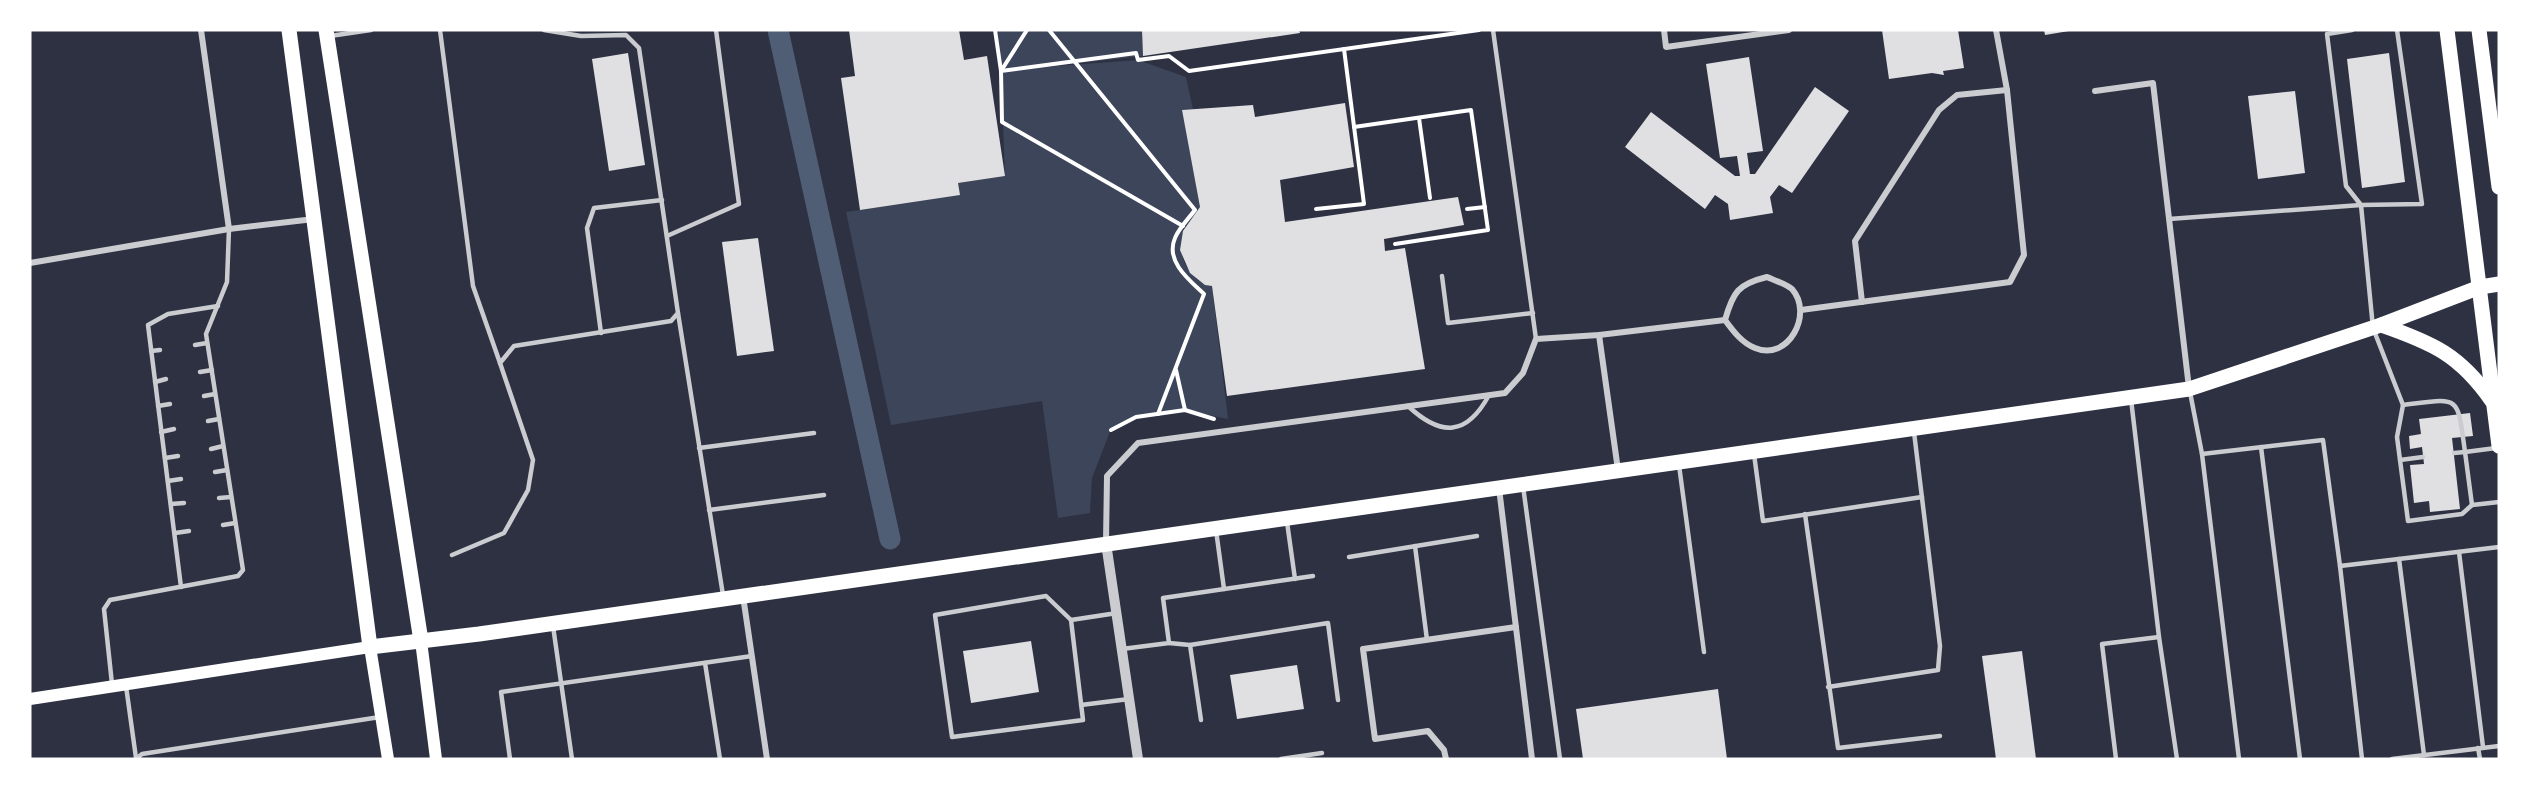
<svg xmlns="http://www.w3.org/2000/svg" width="2529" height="789" viewBox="0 0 2529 789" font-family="'Space Grotesk',sans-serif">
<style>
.green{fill:#3c4559}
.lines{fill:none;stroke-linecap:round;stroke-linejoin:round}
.canal{stroke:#4f5d75;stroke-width:21}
.building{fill:#e0e0e3}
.path{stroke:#fff;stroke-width:4}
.service{stroke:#caccd0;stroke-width:4.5}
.minor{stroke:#caccd0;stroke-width:6}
.tertiary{stroke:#caccd0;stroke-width:10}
.secondary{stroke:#fff;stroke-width:12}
.primary{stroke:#fff;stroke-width:15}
</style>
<rect width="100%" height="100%" fill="#2d3142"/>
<path class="green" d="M995,30H1142L1143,56L1043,67L1138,60L1186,77L1193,109L1182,110L1200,207C1195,215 1187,223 1184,231C1174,252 1189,282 1212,286L1228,419L1184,410L1136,417L1111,429L1092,478L1090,513L1058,518L1042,401L891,425L846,212L959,195L958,183L1005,176L1001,71Z"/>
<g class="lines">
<polyline class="canal" points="778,30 890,539"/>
</g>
<g class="building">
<polygon points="849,30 959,30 964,60 987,56 1005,176 958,183 960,195 860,210 841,78 855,76"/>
<polygon points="1142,30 1299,30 1300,33 1143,56"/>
<polygon points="1882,30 1958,30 1964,68 1943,71 1944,75 1932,73 1889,79"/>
<polygon points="2044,30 2069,30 2069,31 2045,35"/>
<polygon points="628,53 645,165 609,171 592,59"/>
<polygon points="2389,53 2405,182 2362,188 2347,59"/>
<polygon points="1749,57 1763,151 1747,153 1750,174 1755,174 1815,87 1849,111 1792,193 1779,185 1770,197 1773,213 1730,220 1728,204 1715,195 1705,209 1625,147 1651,112 1735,176 1740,176 1737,156 1720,158 1706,64"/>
<polygon points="2295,91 2305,173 2258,179 2248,96"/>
<polygon points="1345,103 1354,167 1280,180 1285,222 1458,197 1464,225 1384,239 1385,251 1405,248 1425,369 1227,396 1212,286 1205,285 1190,273 1180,250 1183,231 1200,207 1182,110 1253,105 1255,117"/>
<polygon points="758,238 774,351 737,356 722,242"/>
<polygon points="2470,413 2473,436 2452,438 2460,509 2430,512 2429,501 2414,503 2410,465 2424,464 2422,447 2410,449 2409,436 2421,434 2419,419"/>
<polygon points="1031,641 1039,692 971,703 963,651"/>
<polygon points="2022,651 2036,759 1996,759 1982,656"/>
<polygon points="1297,665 1304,709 1237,719 1230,675"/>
<polygon points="1718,689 1727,759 1583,759 1576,709"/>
</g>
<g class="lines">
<g class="path">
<polyline points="995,30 1001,71 1002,122 1183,226"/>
<path d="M1049,30L1195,210C1189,218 1179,228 1175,238C1165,261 1189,280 1204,294L1158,414"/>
<polyline points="1001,71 1136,53 1138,60 1169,56 1189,71 1479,30"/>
<polyline points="1001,71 1027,30"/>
<polyline points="1419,118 1430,198"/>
<polyline points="1354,127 1471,110 1488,230 1395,244"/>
<polyline points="1316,209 1364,204 1344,49"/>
<polyline points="1467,209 1485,207"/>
<polyline points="1176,370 1185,410"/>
<polyline points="1111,430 1136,417 1185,410 1214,419"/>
</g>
<g class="service">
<polyline points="440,30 473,286 500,363"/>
<polyline points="1493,30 1536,339"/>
<polyline points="2352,30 2327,34 2346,186 2361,205 2422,204 2397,30"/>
<polyline points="330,36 371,30"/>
<polyline points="2169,219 2361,205 2373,328 2403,405 2397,437 2408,521 2462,514 2472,505"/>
<polyline points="667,236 739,204 716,30"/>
<polyline points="1442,276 1448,323 1533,313"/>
<polyline points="678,313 723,595"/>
<polyline points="601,333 587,228 594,208 662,200"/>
<polyline points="195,345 207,343"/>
<polyline points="151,351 160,350"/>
<polyline points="200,372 212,370"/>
<polyline points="155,382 166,379"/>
<polyline points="2190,392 2202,454 2239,759"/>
<polyline points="204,396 215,394"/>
<polyline points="2131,399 2159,637 2177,759"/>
<path d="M2403,405C2461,398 2457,394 2465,452L2454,453"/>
<polyline points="158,406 170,404"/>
<path d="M1408,406C1441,437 1467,436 1489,395"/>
<polyline points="208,421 219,419"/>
<polyline points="161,432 174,429"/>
<polyline points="2261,447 2300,759"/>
<polyline points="699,448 814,433"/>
<polyline points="2496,448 2465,452 2472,505 2499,502"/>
<polyline points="211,449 223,446"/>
<polyline points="1754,454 1763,521 1922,497"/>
<polyline points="2202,454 2323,440 2340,566 2499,547"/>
<polyline points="165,458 178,456"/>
<polyline points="2400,460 2423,457"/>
<polyline points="1679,465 1704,652"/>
<polyline points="215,472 227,470"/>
<polyline points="168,481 181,479"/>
<polyline points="1523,486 1560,759"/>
<polyline points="219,498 231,497"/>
<polyline points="171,504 184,503"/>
<polyline points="709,510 824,495"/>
<polyline points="1805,514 1838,748 1940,736"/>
<polyline points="1287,522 1295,579"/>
<polyline points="223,525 235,523"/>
<polyline points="1216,530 1224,589"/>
<polyline points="175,533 189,531"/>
<polyline points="1415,546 1427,640"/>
<polyline points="2459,552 2483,747"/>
<polyline points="452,555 504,533 528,490 533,460 500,363 514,346 671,321 678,313 639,48 626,35 581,36 544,30"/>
<polyline points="1349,557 1477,536"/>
<polyline points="2399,559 2424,755"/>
<polyline points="2340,566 2362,759"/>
<polyline points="181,587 148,325 168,314 218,306"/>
<polyline points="1071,620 1083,720 952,737 935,615 1046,596 1071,620 1117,613"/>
<polyline points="553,626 572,759"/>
<polyline points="1169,643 1190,645 1201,720"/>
<polyline points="1190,645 1328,623 1338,700"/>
<polyline points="1122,649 1169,643 1163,598 1313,576"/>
<polyline points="705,663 720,759"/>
<polyline points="112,684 104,609 110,600 238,576 243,570 206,334 227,282 229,229"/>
<polyline points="126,686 136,758"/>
<polyline points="1828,687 1938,670 1940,646 1914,432"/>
<polyline points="1081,705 1129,699"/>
<polyline points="2478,748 2480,759"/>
<polyline points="136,759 142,754 380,717"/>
<polyline points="510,759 501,692 752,656"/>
<polyline points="1281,759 1322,753"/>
<polyline points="2116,759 2102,644 2159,637"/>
<polyline points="2392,759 2499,746"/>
</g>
<g class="minor">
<polyline points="201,30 229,229"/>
<polyline points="1664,30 1666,47 1789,30"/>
<polyline points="2095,91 2153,83 2189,388"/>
<polyline points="30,263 229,229 314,219"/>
<path d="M1767,277C1774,280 1786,284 1792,289C1814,314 1788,362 1755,348C1742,343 1733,331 1725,320C1733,292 1738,284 1767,277Z"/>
<polyline points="1862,302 1855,241 1939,110 1957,95 2007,90"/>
<polyline points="1801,310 2010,282 2024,255 2007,90 1996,30"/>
<polyline points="1599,335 1618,470"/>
<polyline points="1499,488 1532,759"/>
<polyline points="1106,542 1107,476 1138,443 1505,393 1523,373 1536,339 1599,335 1725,320"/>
<polyline points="743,596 767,759"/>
<polyline points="1446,759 1444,750 1428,731 1375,739 1363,649 1516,627"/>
</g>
<polyline class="tertiary" points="1106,543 1138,759"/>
<g class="secondary">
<polyline points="421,641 436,759"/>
<polyline points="30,699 370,647 388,759"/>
</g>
<g class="primary">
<polyline points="289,30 370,647 479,634 2189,389 2381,325 2480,287 2499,284"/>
<polyline points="326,30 421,641"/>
<polyline points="2447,30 2499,446"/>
<polyline points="2479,30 2499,187"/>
<path d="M2381,325C2433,343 2460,355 2492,401"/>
</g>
</g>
<rect width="2529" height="789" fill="none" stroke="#ffffff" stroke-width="63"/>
</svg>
